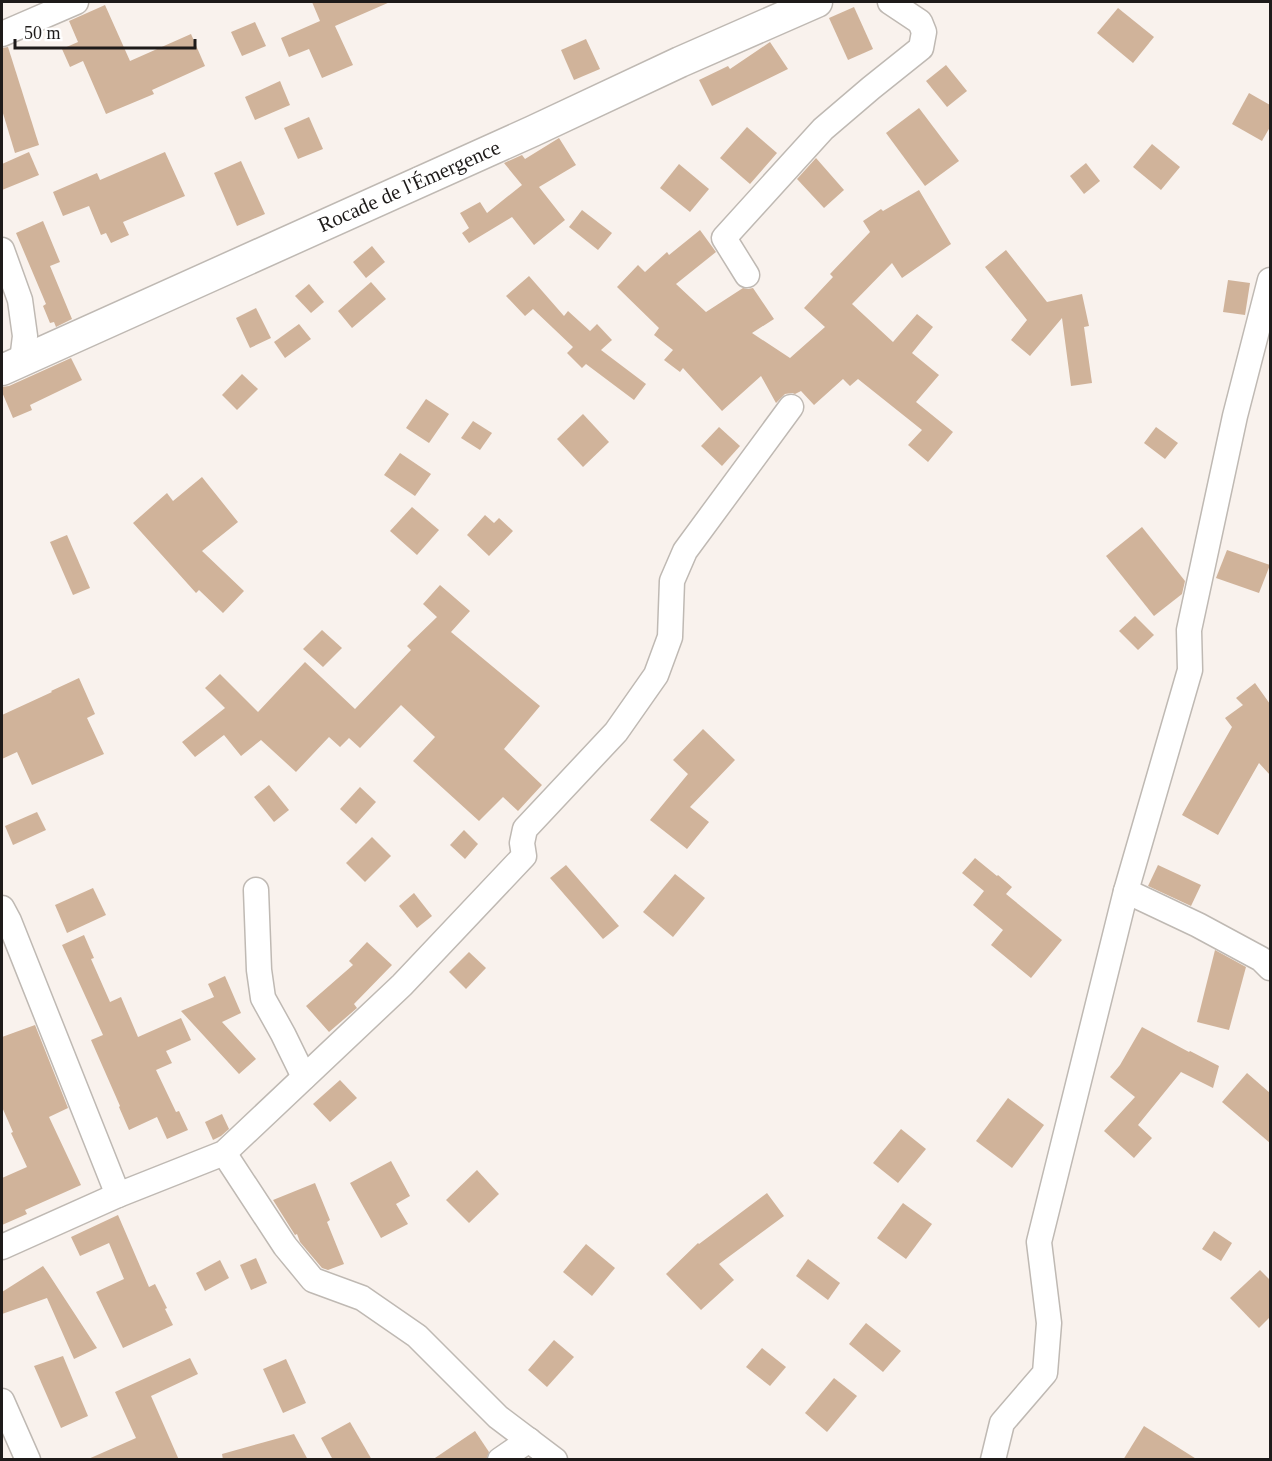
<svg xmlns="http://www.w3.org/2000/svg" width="1272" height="1461" viewBox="0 0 1272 1461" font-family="'Times New Roman',serif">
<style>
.building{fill:#d0b39a}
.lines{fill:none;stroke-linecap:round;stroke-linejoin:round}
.minor-casing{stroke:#bfb9b3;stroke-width:27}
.tertiary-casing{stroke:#bfb9b3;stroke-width:33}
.minor{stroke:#fff;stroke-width:24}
.tertiary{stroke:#fff;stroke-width:30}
.labels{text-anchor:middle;stroke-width:6;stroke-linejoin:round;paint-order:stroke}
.street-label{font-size:21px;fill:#1e1b1a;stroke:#fff}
</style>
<rect width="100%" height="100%" fill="#f9f2ed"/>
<g class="building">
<polygon points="312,2 390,2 335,26 353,65 322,78 309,49 289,57 281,38 320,21"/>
<polygon points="105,5 130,61 191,34 205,66 152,90 154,94 106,114 83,61 70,67 62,49 78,42 69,21"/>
<polygon points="854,7 873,49 848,60 829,18"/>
<polygon points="1118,8 1154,37 1133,63 1097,33"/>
<polygon points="255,22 266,46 242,56 231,32"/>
<polygon points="586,39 600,69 574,80 561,50"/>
<polygon points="770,42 788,69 712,106 699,80 728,66 730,69"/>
<polygon points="8,47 39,145 15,153 2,110 2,48"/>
<polygon points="946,65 967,91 947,107 926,81"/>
<polygon points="280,81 290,105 255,120 245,97"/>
<polygon points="1249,93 1270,105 1270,127 1262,141 1232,124"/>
<polygon points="919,108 959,161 925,186 886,133"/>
<polygon points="309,117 323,149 298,159 284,128"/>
<polygon points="747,127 777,153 750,184 720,158"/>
<polygon points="559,138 576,165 539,187 565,220 534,245 512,217 469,243 462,233 469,228 460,213 480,202 487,213 522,185 504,163 522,155 525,159"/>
<polygon points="1152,144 1180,167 1161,190 1133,167"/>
<polygon points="29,152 39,175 2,190 2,164"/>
<polygon points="165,152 185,196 123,222 129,235 111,243 106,233 101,235 89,206 63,216 53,192 97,173 100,180"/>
<polygon points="816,158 844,190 824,208 797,179"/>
<polygon points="241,161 265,214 237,226 214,173"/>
<polygon points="1086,163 1100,181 1084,194 1070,176"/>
<polygon points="679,164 709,189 690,212 660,188"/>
<polygon points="919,190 951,244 902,278 892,263 852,304 893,342 917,314 933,327 912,353 939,375 916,402 953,432 928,462 908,445 922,430 858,379 850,386 843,379 814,405 801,391 795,394 792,393 785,394 776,403 761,376 722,411 683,368 680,372 664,360 673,350 654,335 659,328 617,287 638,265 645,272 667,252 669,255 700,230 716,252 676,284 706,312 743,288 748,289 753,288 774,319 752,333 790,358 825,327 804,308 833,277 830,274 870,232 863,221 881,209 883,211"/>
<polygon points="582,210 612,233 598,250 569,227"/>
<polygon points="43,221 60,262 50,266 72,319 56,327 54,322 50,323 43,306 46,304 16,233"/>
<polygon points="372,246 385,262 366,278 353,262"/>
<polygon points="1006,250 1047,302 1082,294 1089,326 1084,327 1092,383 1071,386 1062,318 1030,356 1011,340 1027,320 985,267"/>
<polygon points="529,276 564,316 568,311 590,331 597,324 612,340 601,350 646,384 634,400 586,364 582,368 567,353 573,347 533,309 525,316 506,296"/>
<polygon points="1228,280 1250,283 1245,315 1223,312"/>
<polygon points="371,282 386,299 352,328 338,311"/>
<polygon points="309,284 324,302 311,313 295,296"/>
<polygon points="256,308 271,338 250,348 236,318"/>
<polygon points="299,324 311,339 285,358 274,342"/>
<polygon points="71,358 82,380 30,405 32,410 13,418 2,392 2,387 9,386"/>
<polygon points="242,374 258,389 237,410 222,395"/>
<polygon points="426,399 449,414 429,443 406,428"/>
<polygon points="583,414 609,442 583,467 557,439"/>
<polygon points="473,421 492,433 480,450 461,438"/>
<polygon points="719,427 740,446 722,466 701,446"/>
<polygon points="1156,427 1178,443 1165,459 1144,443"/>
<polygon points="400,453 431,474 415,496 384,475"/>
<polygon points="202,477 238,522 202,551 244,591 223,613 199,590 196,593 133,523 167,493 173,501"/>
<polygon points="412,507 439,530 417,555 390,531"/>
<polygon points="485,515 494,523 499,518 513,531 489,556 467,535"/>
<polygon points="1142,527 1185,581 1182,594 1154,616 1106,556"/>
<polygon points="67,535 90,588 73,595 50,542"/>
<polygon points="1227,550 1270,565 1259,593 1216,578"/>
<polygon points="440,585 470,611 451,632 540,706 504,749 542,785 518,811 503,797 479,821 413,761 435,737 401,705 360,748 349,738 340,747 329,737 296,772 261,740 241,756 224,735 195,757 182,742 225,708 205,688 220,674 258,712 305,662 355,709 411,650 407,646 437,617 423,604"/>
<polygon points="1135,616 1154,635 1138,650 1119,631"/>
<polygon points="322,630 342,648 323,667 303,649"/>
<polygon points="79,678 95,714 87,718 104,754 32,785 17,752 2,759 2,715 52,692 51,691"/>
<polygon points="1255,683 1270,704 1270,775 1259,763 1218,835 1182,815 1232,727 1225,718 1243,705 1236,698"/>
<polygon points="703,729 735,760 690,807 709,822 687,849 650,820 688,774 673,760"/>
<polygon points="269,785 289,810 274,822 254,797"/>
<polygon points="360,787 376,802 356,824 340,809"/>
<polygon points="37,812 46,830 13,845 5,826"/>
<polygon points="464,830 478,844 465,859 450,845"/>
<polygon points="372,837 391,856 365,882 346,863"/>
<polygon points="975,858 997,876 998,875 1012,887 1006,894 1062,940 1031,978 991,945 1003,930 973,905 984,891 962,873"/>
<polygon points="566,865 619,926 603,939 550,878"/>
<polygon points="1158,865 1201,885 1191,906 1148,886"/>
<polygon points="675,874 705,898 673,937 643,912"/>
<polygon points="93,888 106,915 67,933 55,905"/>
<polygon points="414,893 432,916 417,928 399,906"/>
<polygon points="84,935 94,958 91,959 110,1002 121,997 138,1037 181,1018 191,1040 166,1051 172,1063 156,1070 176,1112 179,1111 188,1130 167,1139 157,1117 129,1130 119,1107 120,1106 91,1040 103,1035 62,945"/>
<polygon points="367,942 392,965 354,1004 357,1008 329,1032 306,1006 353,965 349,961"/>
<polygon points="1215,950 1246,967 1229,1030 1197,1022"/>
<polygon points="469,952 486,968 466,989 449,972"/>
<polygon points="225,976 241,1013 222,1022 256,1059 239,1074 181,1011 214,997 208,984"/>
<polygon points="35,1025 68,1108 49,1117 81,1185 25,1210 27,1214 2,1225 2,1178 27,1167 11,1133 13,1132 2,1107 2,1037"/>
<polygon points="1142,1027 1189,1052 1190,1051 1219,1066 1213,1088 1181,1072 1138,1125 1152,1138 1134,1158 1104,1131 1135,1097 1110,1077 1120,1065"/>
<polygon points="1247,1073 1270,1093 1270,1143 1222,1102"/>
<polygon points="340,1080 357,1098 330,1122 313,1104"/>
<polygon points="1008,1098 1044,1125 1012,1168 976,1141"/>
<polygon points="222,1114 229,1129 221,1136 213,1140 205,1122"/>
<polygon points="901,1129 926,1149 898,1183 873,1163"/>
<polygon points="391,1161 410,1196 396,1204 408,1224 381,1238 350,1183"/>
<polygon points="477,1170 499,1194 469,1223 446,1200"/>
<polygon points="315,1183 330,1220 327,1222 344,1264 328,1270 322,1268 300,1242 297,1234 295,1235 273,1200"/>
<polygon points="767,1193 784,1216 719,1264 734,1280 701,1310 666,1274 698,1243 699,1244"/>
<polygon points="903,1203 932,1224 906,1259 877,1238"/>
<polygon points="118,1215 149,1287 155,1284 167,1308 165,1309 173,1325 123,1348 96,1292 124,1279 109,1243 80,1256 71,1237"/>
<polygon points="1214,1231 1232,1243 1221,1261 1202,1249"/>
<polygon points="586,1244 615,1268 592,1296 563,1272"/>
<polygon points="256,1258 267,1283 251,1290 240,1265"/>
<polygon points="808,1259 840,1283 828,1300 796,1276"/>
<polygon points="220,1260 229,1278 205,1291 196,1273"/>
<polygon points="43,1266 48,1273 97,1348 74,1359 47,1298 2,1314 2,1292"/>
<polygon points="1260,1270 1270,1280 1270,1317 1259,1328 1230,1298"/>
<polygon points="866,1323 901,1351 883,1372 849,1344"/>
<polygon points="554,1340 574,1357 547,1387 528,1370"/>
<polygon points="762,1348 786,1367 770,1386 746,1367"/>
<polygon points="63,1356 88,1416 61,1428 34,1366"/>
<polygon points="190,1358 198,1374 151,1396 179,1460 86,1460 136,1438 115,1392"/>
<polygon points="286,1359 306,1403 283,1413 263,1369"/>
<polygon points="834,1378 857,1396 827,1432 805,1413"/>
<polygon points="350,1422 372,1460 333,1460 321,1438"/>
<polygon points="1144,1426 1198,1460 1123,1460"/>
<polygon points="475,1431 489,1452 486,1460 432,1460"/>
<polygon points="294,1434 308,1460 223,1460 222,1454"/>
</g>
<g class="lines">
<defs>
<g id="minor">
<polyline points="2,34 76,2"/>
<polyline points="2,250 20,300 25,336 22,361"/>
<polyline points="747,275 724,238 823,129 871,88 921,48 924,32 920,22 890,2"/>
<polyline points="256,890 259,970 263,998 283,1034 304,1077"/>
<polyline points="1126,891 1198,925 1261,959 1270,968"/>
<polyline points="2,908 9,921 118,1195"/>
<polyline points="224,1153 285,1246 313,1280 362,1298 417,1336 498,1417 555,1460"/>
<polyline points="2,1247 118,1195 224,1153 402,985 524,856 522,843 525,829 616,732 656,675 670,637 672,581 685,551 791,407"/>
<polyline points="2,1401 28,1460"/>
<polyline points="500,1460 529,1440"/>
<polyline points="993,1460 1002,1423 1045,1373 1049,1323 1039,1242 1126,891 1190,670 1189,630 1235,416 1270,280"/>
</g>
<polyline id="tertiary" points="2,370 533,131 680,62 817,2"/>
</defs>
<use href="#minor" class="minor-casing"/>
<use href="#tertiary" class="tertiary-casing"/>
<use href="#minor" class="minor"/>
<use href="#tertiary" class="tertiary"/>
</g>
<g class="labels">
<g class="street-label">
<text transform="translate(409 186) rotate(-24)" y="7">Rocade de l'Émergence</text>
</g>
</g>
<rect width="1272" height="1461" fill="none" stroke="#1e1b1a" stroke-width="6"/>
<path d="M15 39v9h180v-9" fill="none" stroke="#1e1b1a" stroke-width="3"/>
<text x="24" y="39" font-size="18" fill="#1e1b1a" stroke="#ffffff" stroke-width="4.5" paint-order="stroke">50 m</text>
</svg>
